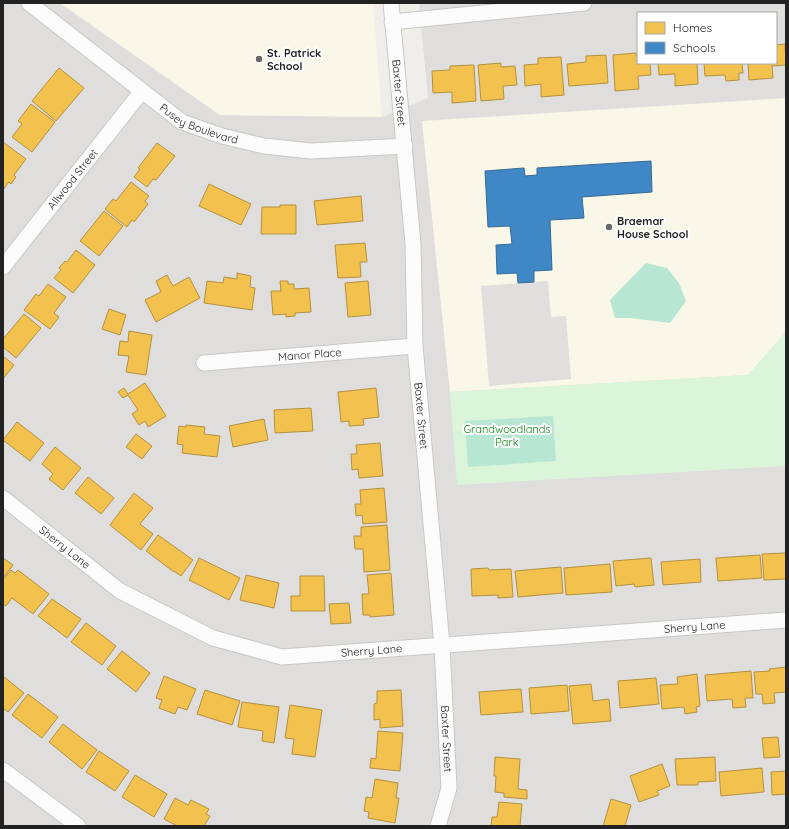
<svg xmlns="http://www.w3.org/2000/svg" width="789" height="829" viewBox="0 0 789 829" font-family="Quicksand,sans-serif">
<style>
.residential{fill:#dfdedc;fill-rule:evenodd}
.education{fill:#f8f7e8}
.park{fill:#daf5da}
.pitch{fill:#b7e6d2}
.parking{fill:#e0dfde}
.homes{fill:#f2c14e;stroke:#b49141}
.schools{fill:#3f88c5;stroke:#366994}
.lines{fill:none;stroke-linecap:round;stroke-linejoin:round}
.minor-casing{stroke:#c9c8c7;stroke-width:17}
.minor{stroke:#fdfcfc;stroke-width:15}
.poi-dot{fill:#6a6968;stroke:#fff;stroke-width:1.5}
.labels{text-anchor:middle;stroke-width:4;stroke-linejoin:round;paint-order:stroke}
.poi-label{font-size:11px;font-weight:bold;fill:#222;stroke:#fff;text-anchor:start}
.street-label{font-size:11px;fill:#222;stroke:#fff}
.park-label{font-size:11px;fill:#0c8416;stroke:#fff}
</style>
<rect width="100%" height="100%" fill="#f0eeeb"/>
<path class="residential" d="M3,3H60L220,115L382,117L428,98L419,3H786V826H3ZM638,13H776V63H638Z"/>
<g class="education">
<polygon points="60,3 373,3 382,117 220,115"/>
<polygon points="786,98 786,332 748,375 450,392 422,121"/>
</g>
<polygon class="park" points="786,332 786,466 457,485 450,392 748,375"/>
<g class="pitch">
<polygon points="646,263 667,268 679,283 686,301 670,323 630,318 615,318 610,300"/>
<polygon points="553,416 556,461 468,467 465,421"/>
</g>
<polygon class="parking" points="548,281 551,317 566,316 571,379 489,386 481,286"/>
<g class="homes">
<polygon points="785,44 786,65 772,66 773,78 749,80 748,63 776,63 776,45"/>
<polygon points="636,53 636,56 638,56 638,63 650,63 651,75 638,76 639,89 615,91 613,55"/>
<polygon points="606,55 608,83 569,86 567,64 586,62 586,56"/>
<polygon points="561,57 564,95 541,97 541,84 525,86 524,65 538,64 538,58"/>
<polygon points="501,63 501,67 515,66 517,85 503,86 504,99 481,101 478,65"/>
<polygon points="658,63 697,63 698,84 675,86 675,74 659,75"/>
<polygon points="704,63 742,63 743,73 739,73 739,80 726,81 725,75 705,76"/>
<polygon points="474,65 476,101 452,103 452,92 433,93 432,71 450,70 450,66"/>
<polygon points="59,68 84,88 56,121 32,101"/>
<polygon points="31,104 55,122 32,152 12,137 22,124 18,121"/>
<polygon points="3,142 26,159 14,175 16,177 11,184 9,182 3,190"/>
<polygon points="157,143 175,156 156,180 153,179 147,187 134,177 140,169 138,168"/>
<polygon points="131,182 149,196 145,201 148,204 134,222 132,220 127,227 105,209 113,199 116,201"/>
<polygon points="209,184 251,204 241,225 199,206"/>
<polygon points="361,196 363,221 317,225 314,201"/>
<polygon points="280,205 296,205 296,234 261,234 262,207 280,207"/>
<polygon points="104,211 123,226 99,256 80,241"/>
<polygon points="365,243 367,262 360,262 361,277 338,278 335,245"/>
<polygon points="76,250 95,265 73,293 54,278 61,270 59,268 65,261 67,262"/>
<polygon points="237,273 251,276 250,287 255,288 252,310 204,303 207,281 223,283 224,277 237,279"/>
<polygon points="167,275 173,286 189,277 200,298 156,322 145,300 161,292 156,281"/>
<polygon points="280,281 288,281 288,284 294,284 294,289 309,288 311,312 295,313 295,316 286,317 286,314 273,315 271,291 281,291"/>
<polygon points="368,281 371,315 348,317 345,283"/>
<polygon points="48,284 66,297 54,313 59,317 50,329 24,310 36,294 39,296"/>
<polygon points="109,309 126,315 120,335 102,329"/>
<polygon points="24,314 41,328 16,358 3,347 3,339"/>
<polygon points="129,331 152,335 146,375 126,372 129,356 118,355 120,341 128,342"/>
<polygon points="3,356 14,365 3,379"/>
<polygon points="145,383 166,416 148,427 145,421 139,425 132,414 138,410 128,395 123,398 118,392 124,388 128,394"/>
<polygon points="376,388 379,417 363,419 364,425 349,426 349,421 341,422 338,392"/>
<polygon points="311,408 313,431 275,433 274,410"/>
<polygon points="264,419 268,440 233,447 229,426"/>
<polygon points="17,422 44,443 30,461 3,440"/>
<polygon points="186,425 205,427 204,434 220,436 217,457 182,453 183,445 177,444 179,426 186,427"/>
<polygon points="136,434 152,446 142,459 126,447"/>
<polygon points="380,443 383,476 359,478 358,469 352,470 351,454 357,454 356,445"/>
<polygon points="55,447 81,468 63,490 49,479 53,474 42,464"/>
<polygon points="88,477 114,498 101,514 75,493"/>
<polygon points="384,488 387,522 363,524 362,515 356,516 355,504 361,504 360,490"/>
<polygon points="134,493 153,508 140,524 153,534 141,550 110,525"/>
<polygon points="387,525 390,570 364,572 363,549 355,549 354,536 361,536 361,527"/>
<polygon points="158,535 193,560 181,576 174,571 174,572 146,551"/>
<polygon points="786,553 786,579 764,580 762,554"/>
<polygon points="760,555 762,578 718,581 716,558"/>
<polygon points="3,558 13,565 3,578"/>
<polygon points="199,558 240,578 229,600 189,580"/>
<polygon points="651,558 654,585 635,587 634,584 616,586 613,561"/>
<polygon points="700,559 701,582 663,585 661,562"/>
<polygon points="610,564 612,592 566,595 564,568"/>
<polygon points="561,567 563,593 518,597 515,571"/>
<polygon points="488,568 489,570 511,569 513,597 498,598 498,595 472,596 471,569"/>
<polygon points="11,570 15,573 18,570 49,594 33,614 12,598 6,606 3,604 3,580"/>
<polygon points="391,573 394,615 370,617 370,615 363,615 362,594 369,594 367,575"/>
<polygon points="246,575 279,583 274,608 240,600"/>
<polygon points="300,576 324,576 325,611 291,611 291,596 300,596"/>
<polygon points="52,599 81,619 67,638 38,616"/>
<polygon points="349,603 351,623 331,624 329,604"/>
<polygon points="86,623 116,646 102,665 71,642"/>
<polygon points="122,651 150,673 136,692 107,669"/>
<polygon points="786,667 786,692 774,693 775,703 763,704 762,694 756,694 754,672 770,671 769,669"/>
<polygon points="751,671 753,698 745,698 746,707 733,708 732,699 707,701 705,675"/>
<polygon points="697,674 700,706 696,707 697,712 685,714 684,707 662,709 660,685 678,684 677,677"/>
<polygon points="3,676 24,693 8,712 3,708"/>
<polygon points="164,676 196,689 187,710 178,707 175,714 159,708 162,700 156,698"/>
<polygon points="656,678 659,704 620,708 618,681"/>
<polygon points="591,684 593,701 609,699 611,721 573,724 569,686"/>
<polygon points="567,685 569,711 531,714 529,688"/>
<polygon points="521,689 523,712 481,715 479,692"/>
<polygon points="205,690 240,701 232,725 197,714"/>
<polygon points="401,690 403,726 380,728 380,719 374,720 374,704 377,703 377,691"/>
<polygon points="28,694 58,717 42,738 12,715"/>
<polygon points="242,702 279,707 274,743 262,741 263,731 238,727"/>
<polygon points="290,705 322,710 315,757 292,754 294,739 285,738"/>
<polygon points="63,724 97,750 82,769 49,742"/>
<polygon points="378,731 403,733 400,771 370,768 371,758 376,759"/>
<polygon points="778,737 780,757 764,758 762,738"/>
<polygon points="99,751 129,771 115,791 86,772"/>
<polygon points="495,757 520,759 518,789 527,790 527,799 504,797 504,793 495,792 496,776 494,776"/>
<polygon points="715,757 716,781 698,782 698,785 677,785 675,759"/>
<polygon points="662,764 670,786 657,791 659,795 639,802 630,776"/>
<polygon points="762,768 764,792 721,796 719,772"/>
<polygon points="786,771 786,794 772,795 771,772"/>
<polygon points="135,775 167,794 154,817 122,797"/>
<polygon points="375,779 398,783 396,798 399,798 395,823 368,818 369,812 364,811 366,797 372,798"/>
<polygon points="175,798 188,805 191,800 209,809 206,814 210,816 204,826 177,826 164,819"/>
<polygon points="611,799 631,805 625,826 603,826"/>
<polygon points="499,802 522,804 520,826 491,826 492,817 497,817"/>
</g>
<polygon class="schools" points="651,161 652,192 582,197 584,218 550,220 552,270 534,271 534,282 518,283 517,273 497,274 496,245 512,244 510,226 488,227 485,171 524,168 525,176 537,175 537,168"/>
<g class="lines">
<defs>
<g id="minor">
<path id="s1" d="M29,3L182,122L222,136L264,146L311,151L405,146"/>
<path id="s2" d="M391,3L413,244L415,346L442,645L449,788L438,826"/>
<polyline points="392,22 584,3"/>
<path id="s3" d="M3,267L142,91"/>
<path id="s4" d="M204,363L415,346"/>
<path id="s5" d="M3,498L120,591L213,638L282,657L786,620"/>
<polyline points="3,770 78,826"/>
</g>
</defs>
<use href="#minor" class="minor-casing"/>
<use href="#minor" class="minor"/>
</g>
<g class="poi-dot">
<circle cx="259" cy="59" r="4"/>
<circle cx="609" cy="227" r="4"/>
</g>
<g class="labels">
<g class="poi-label">
<text x="267" y="57">St. Patrick<tspan x="267" dy="13">School</tspan></text>
<text x="617" y="225">Braemar<tspan x="617" dy="13">House School</tspan></text>
</g>
<g class="street-label">
<text dy="4" stroke="none"><textPath href="#s2" startOffset="90">Baxter Street</textPath></text>
<text dy="4" stroke="none"><textPath href="#s1" startOffset="210">Pusey Boulevard</textPath></text>
<text dy="4" stroke="none"><textPath href="#s3" startOffset="112">Allwood Street</textPath></text>
<text dy="4" stroke="none"><textPath href="#s4" startOffset="106">Manor Place</textPath></text>
<text dy="4" stroke="none"><textPath href="#s2" startOffset="414">Baxter Street</textPath></text>
<text dy="4" stroke="none"><textPath href="#s5" startOffset="79">Sherry Lane</textPath></text>
<text dy="4" stroke="none"><textPath href="#s5" startOffset="739">Sherry Lane</textPath></text>
<text dy="4" stroke="none"><textPath href="#s5" startOffset="415">Sherry Lane</textPath></text>
<text dy="4" stroke="none"><textPath href="#s2" startOffset="738">Baxter Street</textPath></text>
</g>
<g class="park-label">
<text x="507" y="433">Grandwoodlands<tspan x="507" dy="13">Park</tspan></text>
</g>
</g>
<rect width="789" height="829" fill="none" stroke="#222222" stroke-width="8"/>
<rect x="637" y="12" width="140" height="52" fill="#ffffff" stroke="#a7a7a7"/>
<rect x="645" y="22" width="20" height="12" fill="#f2c14e" stroke="#a7a7a7"/>
<text x="673" y="32" font-size="12" fill="#222222">Homes</text>
<rect x="645" y="42" width="20" height="12" fill="#3f88c5" stroke="#a7a7a7"/>
<text x="673" y="52" font-size="12" fill="#222222">Schools</text>
</svg>
